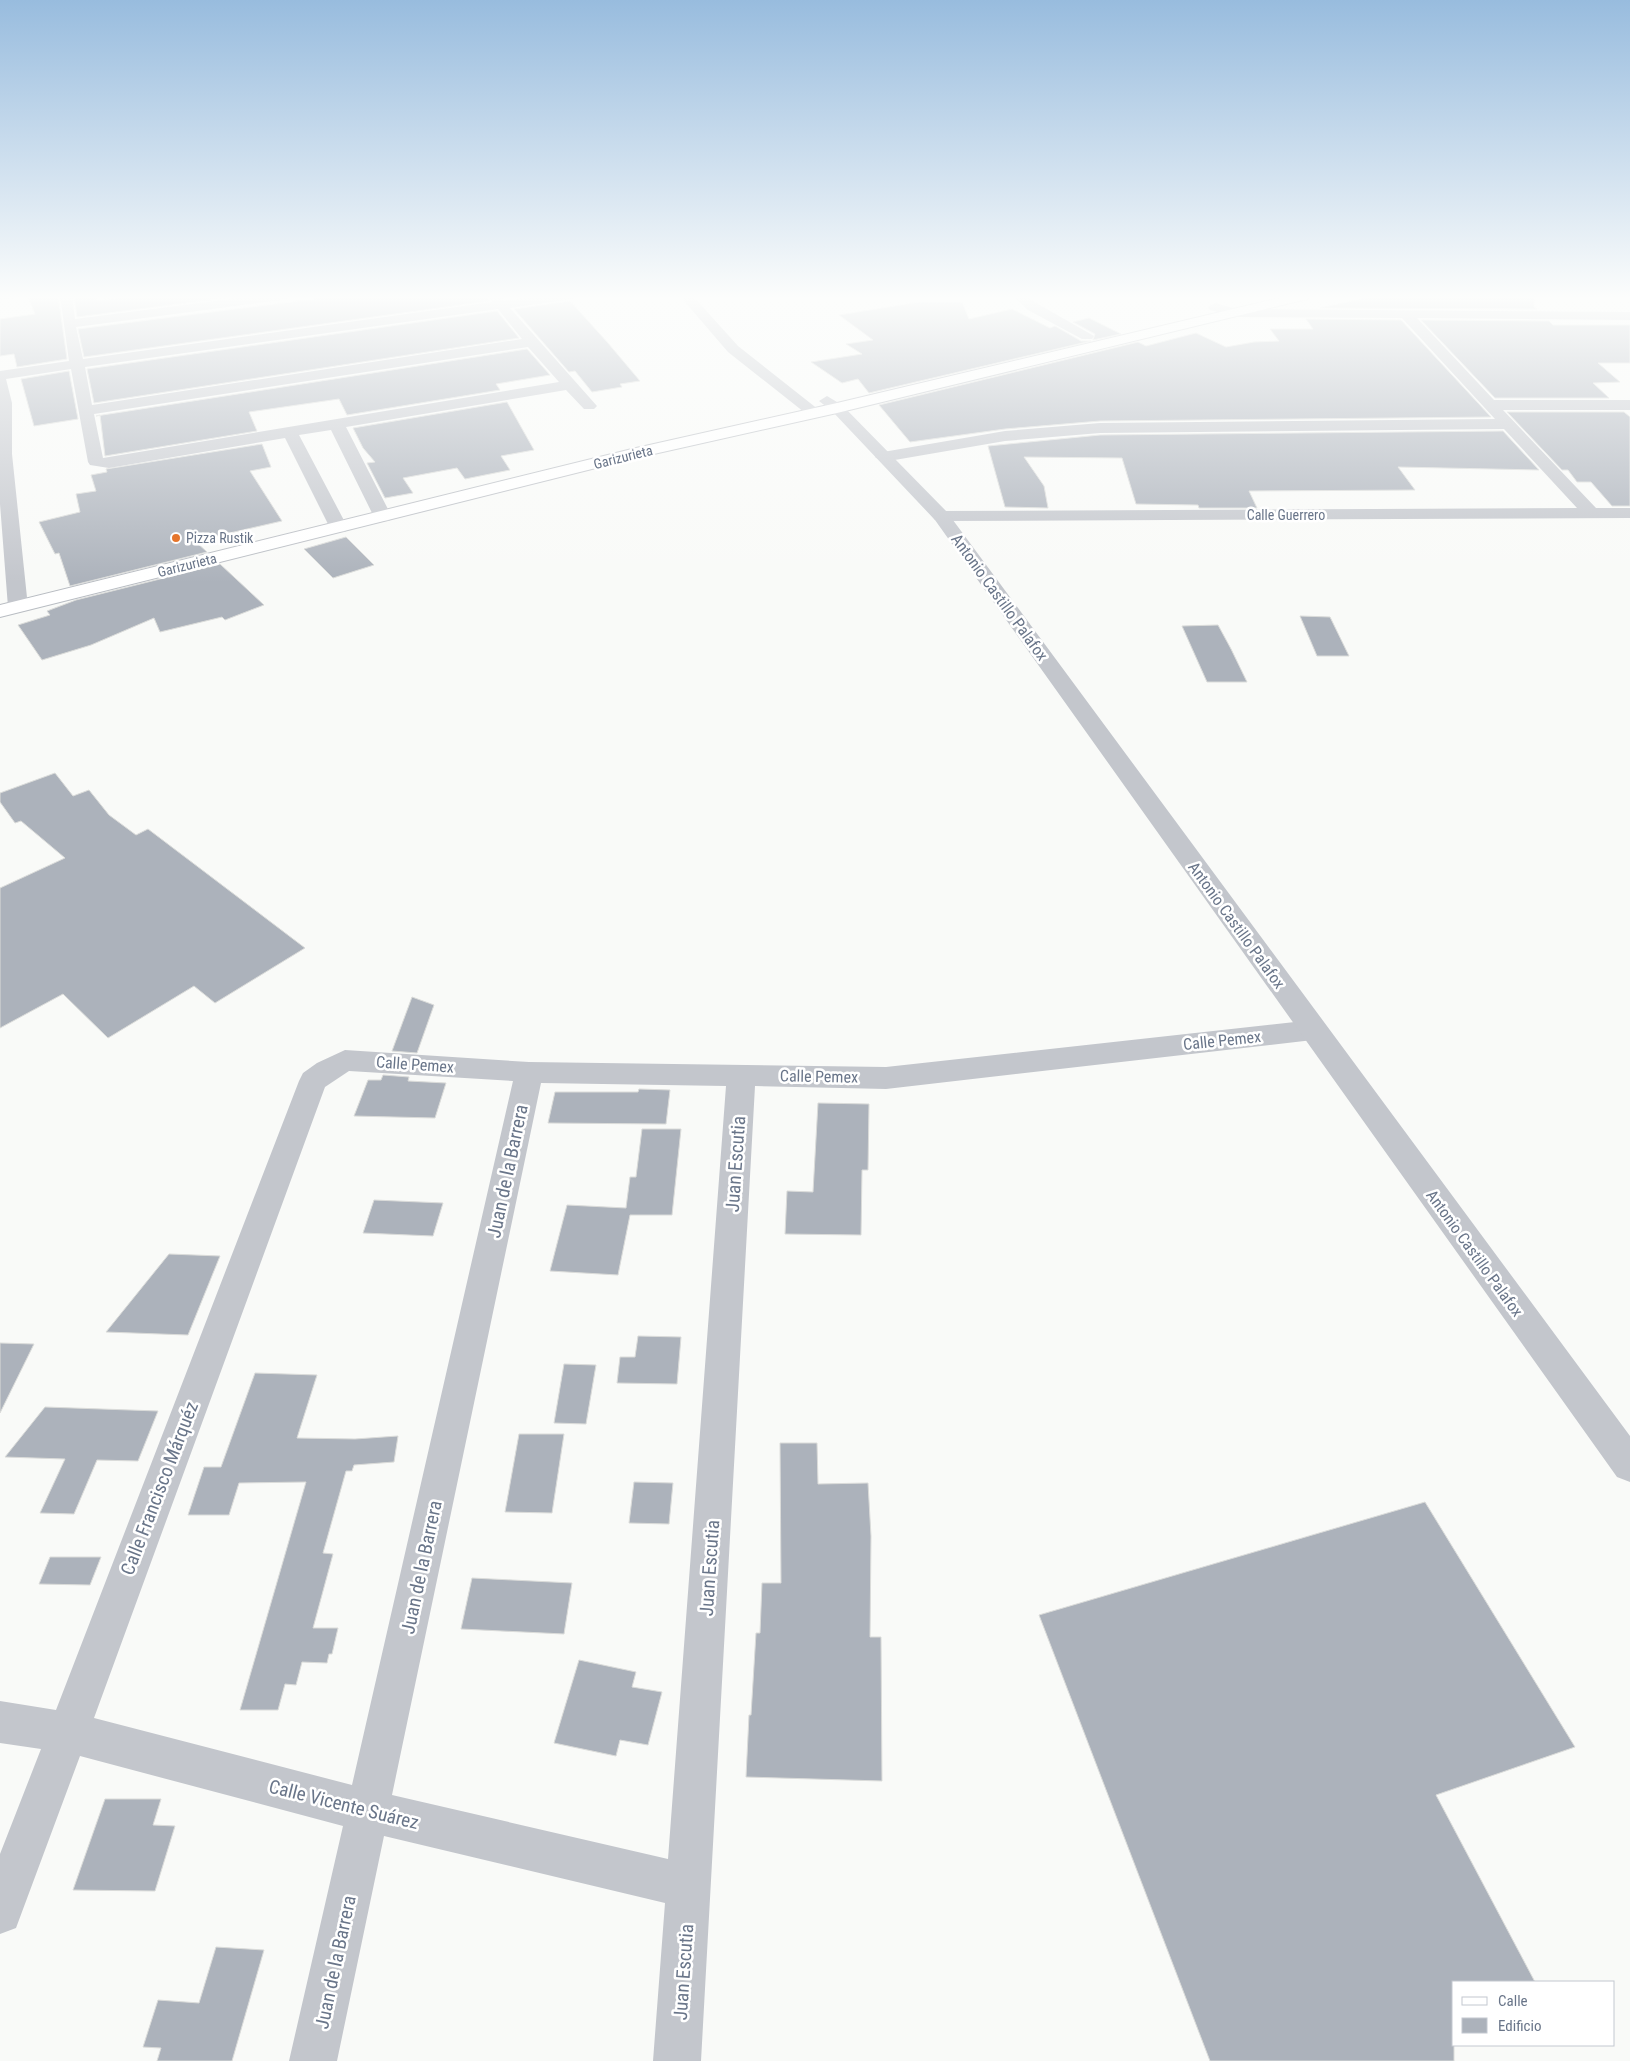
<svg xmlns="http://www.w3.org/2000/svg" width="1630" height="2061" viewBox="0 0 1630 2061" font-family="'Roboto Condensed',sans-serif">
<style>
.building{fill:#acb2bb;stroke:#dbdcda}
.lines{fill:none;stroke-linecap:round;stroke-linejoin:round}
.secondary-casing{stroke:#b8bcc2;stroke-width:2}
.minor{fill:#c3c6cc;fill-rule:evenodd}
.tertiary{fill:#c3c6cc;fill-rule:evenodd}
.secondary{fill:#fff;fill-rule:evenodd}
.poi-dot{fill:#e5752c;stroke:#fff;stroke-width:2}
.labels{text-anchor:middle;stroke-width:5;stroke-linejoin:round;paint-order:stroke}
.far-street-label{font-size:14px;fill:#697589;stroke:#fff}
.far-poi-label{font-size:14px;fill:#697589;stroke:#fff;text-anchor:start}
.street-label{font-size:16px;fill:#697589;stroke:#fff}
.near-street-label{font-size:19px;fill:#697589;stroke:#fff}
</style>
<rect width="100%" height="100%" fill="#f9faf8"/>
<g class="building">
<polygon points="27,295 58,295 67,359 17,367 14,354 0,356 0,319 35,314"/>
<polygon points="74,295 95,295 97,300 146,295 248,295 77,317"/>
<polygon points="312,295 485,295 489,301 84,357 78,329 314,299"/>
<polygon points="1378,295 1534,295 1534,307 1537,309 1320,308"/>
<polygon points="570,301 608,343 640,381 620,384 622,387 592,392 575,371 569,372 514,309"/>
<polygon points="919,302 962,302 969,319 1012,309 1050,328 1055,326 1081,341 1091,341 869,393 858,379 842,383 811,362 862,354 846,344 873,340 839,315"/>
<polygon points="497,311 519,338 94,403 87,369"/>
<polygon points="1089,318 1121,334 1093,340 1095,334 1073,322"/>
<polygon points="1306,319 1401,320 1491,417 1100,421 1005,429 910,442 879,405 1138,342 1146,346 1196,333 1226,347 1254,342 1279,341 1270,329 1313,329"/>
<polygon points="1421,320 1549,321 1553,325 1630,325 1630,363 1598,363 1620,382 1593,383 1609,398 1495,398"/>
<polygon points="527,349 550,375 496,384 500,390 347,415 339,399 249,412 257,431 105,456 100,415 96,416"/>
<polygon points="69,371 78,419 34,426 21,379"/>
<polygon points="507,402 534,450 501,456 510,470 465,479 457,468 403,478 413,493 385,498 367,463 375,462 363,448 353,428"/>
<polygon points="1507,412 1624,412 1630,417 1630,506 1612,506 1591,482 1577,482 1568,470 1562,470"/>
<polygon points="1503,431 1539,470 1398,467 1415,490 1249,491 1257,508 1199,508 1198,505 1136,504 1122,458 1024,457 1044,486 1048,508 1005,507 988,446 1100,435"/>
<polygon points="262,444 271,467 250,471 282,521 195,541 207,552 70,586 59,553 55,554 39,522 80,512 76,494 96,491 91,475 107,472 106,469"/>
<polygon points="346,537 374,565 333,578 304,549"/>
<polygon points="220,564 264,605 225,620 222,617 160,632 154,618 91,645 42,660 18,625 50,615 47,611 76,600"/>
<polygon points="1300,616 1330,617 1349,656 1317,656"/>
<polygon points="1218,625 1231,649 1247,682 1207,682 1182,626"/>
<polygon points="55,773 73,796 89,790 109,815 136,835 148,829 305,948 215,1003 194,986 108,1038 63,994 0,1028 0,888 65,858 21,821 15,823 0,802 0,793"/>
<polygon points="412,997 434,1005 417,1053 392,1051"/>
<polygon points="383,1075 409,1077 408,1081 446,1083 435,1118 354,1116 368,1080 381,1080"/>
<polygon points="639,1089 670,1090 666,1124 548,1123 555,1092 638,1092"/>
<polygon points="818,1103 869,1104 868,1170 862,1170 861,1235 785,1234 787,1191 813,1192"/>
<polygon points="642,1129 681,1129 672,1215 630,1215 618,1275 550,1271 567,1205 626,1208 630,1177 636,1177"/>
<polygon points="374,1200 443,1203 433,1236 363,1233"/>
<polygon points="169,1254 220,1256 188,1335 106,1332"/>
<polygon points="638,1336 681,1337 677,1384 617,1383 620,1357 635,1357"/>
<polygon points="0,1343 34,1344 0,1413"/>
<polygon points="564,1364 596,1365 586,1424 554,1423"/>
<polygon points="255,1373 317,1375 297,1438 355,1439 398,1436 394,1462 354,1465 352,1471 346,1471 323,1553 333,1554 313,1628 338,1628 332,1654 329,1654 327,1663 302,1662 296,1685 285,1684 278,1710 240,1710 306,1482 239,1483 229,1515 188,1515 204,1467 221,1467"/>
<polygon points="45,1407 158,1411 138,1461 97,1460 74,1514 40,1513 65,1459 5,1457"/>
<polygon points="519,1434 564,1434 552,1513 505,1512"/>
<polygon points="780,1443 817,1443 818,1484 868,1483 871,1536 870,1637 881,1637 882,1781 746,1777 749,1715 751,1715 756,1633 760,1633 762,1583 781,1583"/>
<polygon points="634,1482 673,1483 669,1524 629,1523"/>
<polygon points="1425,1502 1575,1747 1436,1795 1535,1982 1454,1982 1454,2061 1210,2061 1039,1615"/>
<polygon points="50,1557 101,1557 90,1585 39,1584"/>
<polygon points="472,1578 572,1583 564,1634 461,1629"/>
<polygon points="579,1660 636,1672 632,1687 662,1692 648,1745 620,1740 616,1756 554,1743"/>
<polygon points="105,1799 161,1799 153,1825 175,1826 155,1891 73,1890"/>
<polygon points="216,1947 264,1950 232,2061 157,2061 161,2048 143,2047 158,2000 199,2003"/>
</g>
<g class="lines">
<defs>
<polygon id="secondary" points="1292,295 1313,295 1307,299 837,413 636,458 0,617 0,605 636,448 837,403"/>
</defs>
<use href="#secondary" class="secondary-casing"/>
<g class="minor">
<polygon points="0,295 14,295 13,298 0,300"/>
<path d="M60,295H72L75,319L261,295H294L288,299L76,327L83,359L492,302L487,295H500L504,301L546,295H578L572,299L510,308L597,406L594,409H584L566,390L346,427L392,517L389,521H377L374,517L331,430L299,435L348,528L345,532H333L330,528L285,438L109,468L90,465L88,462L71,369L6,379L12,403V454L28,607L25,611H11L8,607L0,504V371L69,361ZM498,309L522,339L92,405L85,367ZM528,347L559,382L103,458L94,414Z"/>
<polygon points="679,295 692,295 738,346 819,410 822,413 819,416 809,416 728,352"/>
<polygon points="1012,295 1026,295 1038,304 1094,336 1092,339 1082,339 1028,310"/>
<polygon points="1215,303 1237,309 1630,312 1630,320 1417,318 1494,400 1630,400 1630,410 1503,410 1596,508 1630,508 1630,518 941,521 935,520 932,516 935,512 941,511 1577,508 1504,429 1100,433 1005,441 883,462 875,457 883,452 1005,431 1100,423 1495,419 1402,318 1236,317 1210,310 1208,307"/>
<path d="M1313,1020L1323,1023L1327,1030L1323,1037L1313,1040L886,1089L755,1086L701,2061H653L665,1903L384,1836L337,2061H289L343,1826L80,1756L16,1928L0,1934V1854L41,1749L0,1743V1701L56,1710L299,1081L303,1073L317,1063L345,1050L529,1062L886,1067ZM349,1071L513,1081L352,1785L94,1718L325,1087ZM541,1083L726,1086L668,1859L392,1795Z"/>
</g>
<polygon class="tertiary" points="827,396 842,405 947,512 1630,1436 1630,1482 1617,1477 935,520 832,411 819,401"/>
<use href="#secondary" class="secondary"/>
</g>
<linearGradient id="sky" x2="0" y2="1"><stop stop-color="#98bcde"/><stop offset="0.51" stop-color="#fcfdfc"/><stop offset="1" stop-color="#fcfdfc" stop-opacity="0"/></linearGradient>
<rect width="1630" height="583" fill="url(#sky)"/>
<circle class="poi-dot" cx="176" cy="538" r="5"/>
<g class="labels">
<g class="far-street-label">
<text transform="translate(623 457) rotate(-14)" y="5">Garizurieta</text>
<text x="1286" y="520">Calle Guerrero</text>
<text transform="translate(187 565) rotate(-14)" y="5">Garizurieta</text>
</g>
<g class="far-poi-label">
<text x="186" y="543">Pizza Rustik</text>
</g>
<g class="street-label">
<text transform="translate(1000 597) rotate(54)" y="6">Antonio Castillo Palafox</text>
<text transform="translate(1237 925) rotate(54)" y="6">Antonio Castillo Palafox</text>
<text transform="translate(1222 1040) rotate(-6)" y="6">Calle Pemex</text>
<text transform="translate(415 1064) rotate(4)" y="6">Calle Pemex</text>
<text transform="translate(819 1076) rotate(1)" y="6">Calle Pemex</text>
<text transform="translate(1475 1253) rotate(54)" y="6">Antonio Castillo Palafox</text>
</g>
<g class="near-street-label">
<text transform="translate(735 1164) rotate(-86)" y="7">Juan Escutia</text>
<text transform="translate(507 1171) rotate(-78)" y="7">Juan de la Barrera</text>
<text transform="translate(159 1488) rotate(-69)" y="7">Calle Francisco Márquéz</text>
<text transform="translate(421 1567) rotate(-78)" y="7">Juan de la Barrera</text>
<text transform="translate(709 1568) rotate(-86)" y="7">Juan Escutia</text>
<text transform="translate(344 1804) rotate(14)" y="7">Calle Vicente Suárez</text>
<text transform="translate(335 1962) rotate(-78)" y="7">Juan de la Barrera</text>
<text transform="translate(683 1972) rotate(-86)" y="7">Juan Escutia</text>
</g>
</g>
<rect x="1452" y="1981" width="162" height="65" fill="#ffffff" stroke="#c3c8d0"/>
<rect x="1462" y="1997" width="25" height="8" fill="#ffffff" stroke="#c3c8d0"/>
<text x="1498" y="2006" font-size="15" fill="#697589">Calle</text>
<rect x="1462" y="2018" width="25" height="15" fill="#acb2bb" stroke="#c3c8d0"/>
<text x="1498" y="2031" font-size="15" fill="#697589">Edificio</text>
</svg>
